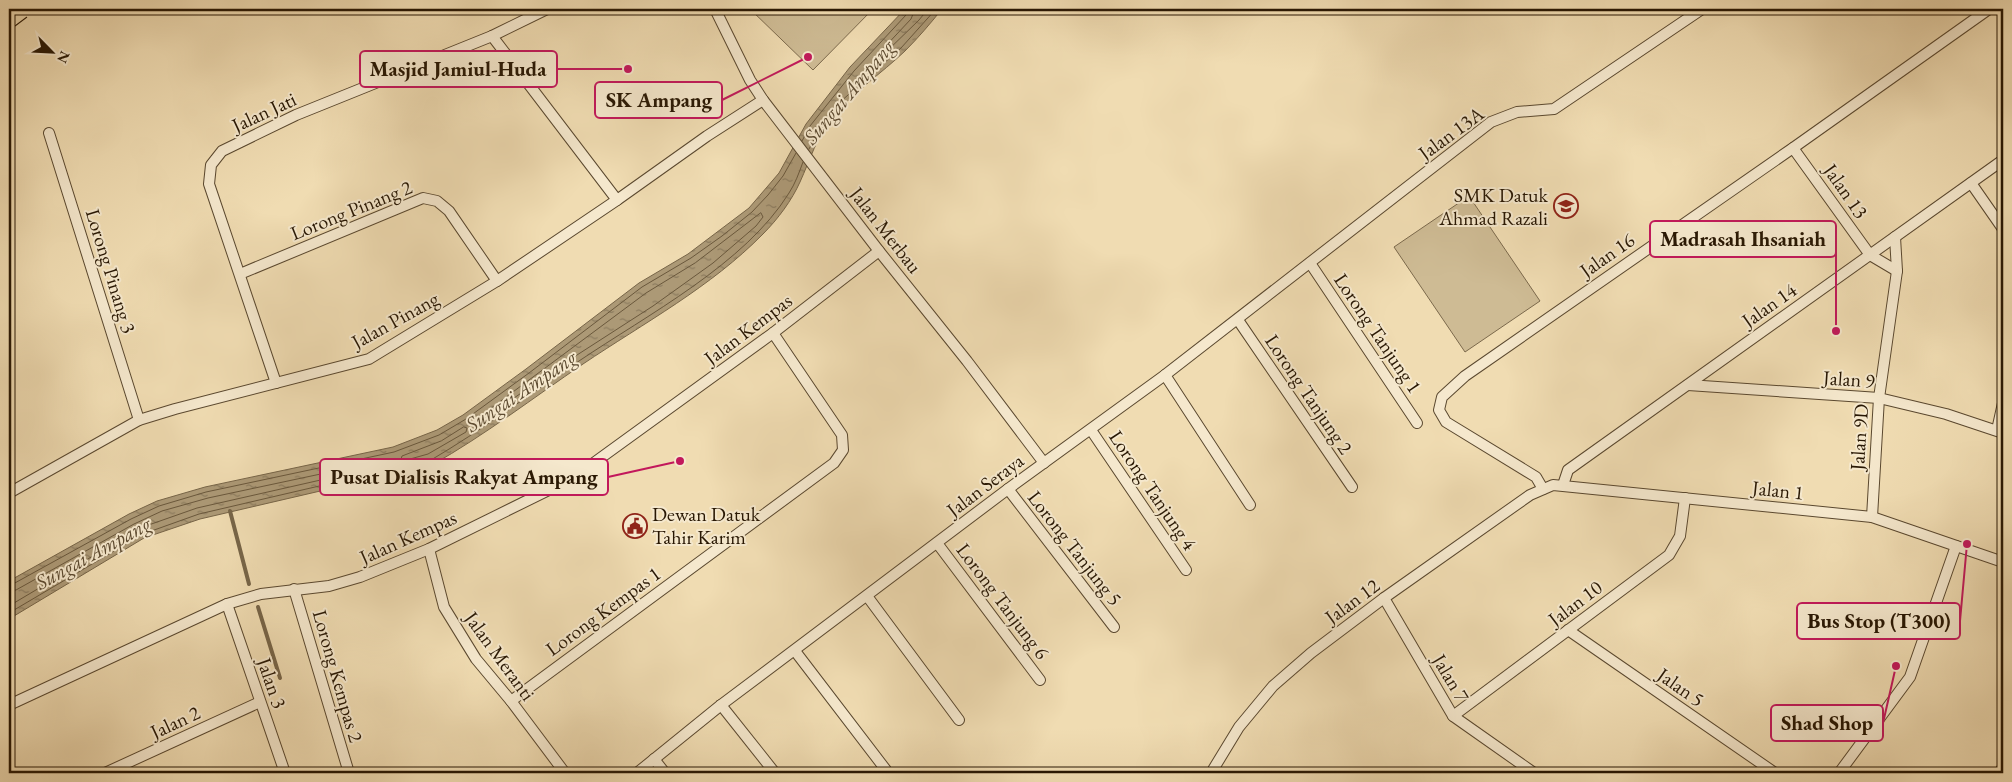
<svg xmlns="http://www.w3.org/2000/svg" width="2012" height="782" viewBox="0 0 2012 782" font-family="'EB Garamond',serif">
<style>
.grass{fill:#cebb94;stroke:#7b694c}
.water{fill:url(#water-ripples);stroke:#776548}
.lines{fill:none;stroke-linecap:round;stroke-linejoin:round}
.shore{stroke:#6a583c;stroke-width:1}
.stream{stroke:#776548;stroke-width:4}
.street-casing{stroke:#5a482f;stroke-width:12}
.street{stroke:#f5e8cd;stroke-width:10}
.highway-bridge-casing{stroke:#281703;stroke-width:21;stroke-linecap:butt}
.highway-bridge{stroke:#f0dcb2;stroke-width:19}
.labels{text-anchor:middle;stroke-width:4;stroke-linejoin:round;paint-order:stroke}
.street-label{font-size:20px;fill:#281703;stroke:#f5e8cd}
.poi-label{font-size:20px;fill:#281703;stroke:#f5e8cd;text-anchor:end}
.water-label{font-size:21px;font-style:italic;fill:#5d4b31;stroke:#f5e8cd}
.leader{fill:none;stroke:#c2185b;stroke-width:2}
.callout-dot{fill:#c2185b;stroke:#f5e8cd;stroke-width:2}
.callout{fill:#f5e8cd;stroke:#c2185b;stroke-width:2}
.callout-label{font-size:21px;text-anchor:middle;font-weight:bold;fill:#281703}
</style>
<defs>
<pattern id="water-ripples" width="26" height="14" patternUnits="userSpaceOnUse" patternTransform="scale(1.25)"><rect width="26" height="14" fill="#ac9976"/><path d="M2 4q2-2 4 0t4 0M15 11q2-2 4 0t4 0" fill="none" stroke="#8c7c5f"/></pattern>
</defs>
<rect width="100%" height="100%" fill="#f0dcb2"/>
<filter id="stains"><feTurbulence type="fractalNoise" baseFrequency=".004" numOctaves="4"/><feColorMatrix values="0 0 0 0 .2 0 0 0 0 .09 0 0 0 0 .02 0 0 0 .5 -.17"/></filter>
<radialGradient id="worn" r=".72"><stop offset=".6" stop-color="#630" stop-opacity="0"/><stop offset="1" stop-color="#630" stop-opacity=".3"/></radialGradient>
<g class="grass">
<polygon points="750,9 873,9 813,70"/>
<polygon points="1469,196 1540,301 1465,352 1394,247"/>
</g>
<path class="water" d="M905,9H942C930,24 918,38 905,51C881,74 853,92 832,118C817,136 810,160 800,182C792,200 778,219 763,234C711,287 644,323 583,364C533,398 485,435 432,465L200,519L144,538L9,619V581L129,514L157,501L205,487L393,447L437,430L463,415L526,369L639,283L688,254L749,208L779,173L806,124L850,67Z"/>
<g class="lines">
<g class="shore">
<polyline points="915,9 911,19 881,51 881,54 884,54 919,20 928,9"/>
<polyline points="802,141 810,126 854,71 906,15 909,9"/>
<polyline points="809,149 826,117 839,103 901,48 936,9"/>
<polygon points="761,213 763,217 756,226 713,263 653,306 577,355 492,413 489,413 490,409 646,293 695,263"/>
<polygon points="464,427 467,428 466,432 428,454 403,461 401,459 402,456 441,441"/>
<polyline points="9,585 13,584 131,519 159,506 206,492 394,452 439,435 466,419 529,373 642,287 691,258 722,236 752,212 768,195 783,176 796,153"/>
<polyline points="9,591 16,590 134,524 162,511 208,498 377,462 380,463 378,467 197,508 140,528 9,606"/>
<path d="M9,613L143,534L199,514L431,460C482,430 530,394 579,361C647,315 745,264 789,193C795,184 799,173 803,162"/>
</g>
<g class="stream">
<polyline points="230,511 249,584"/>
<polyline points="258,607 280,678"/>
</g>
<defs>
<g id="street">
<polyline points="715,9 750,80 763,100 879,251 967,361 1044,463"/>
<polyline points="492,36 617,200"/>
<polyline points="49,133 139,420"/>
<polyline points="1793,148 1870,255 1897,271"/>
<polyline points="1971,183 2003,229"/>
<polyline points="1310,263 1417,423"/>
<polyline points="240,274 423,198 437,201 449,211 497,281"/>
<polyline points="1238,320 1352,487"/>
<polyline points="1165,375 1250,505"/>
<polyline points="276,383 209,184 211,165 222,151 296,115 492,36 547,9"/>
<polyline points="1688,385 1879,398 1946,414 2003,433"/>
<polyline points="1091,430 1186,570"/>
<polyline points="1997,430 2003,403"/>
<polyline points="1563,485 1568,470 2003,160"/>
<polyline points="1008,489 1114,627"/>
<polyline points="1543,489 1536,477 1446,422 1439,410 1442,397 1465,376 1793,148 1989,9"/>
<polyline points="9,493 139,420 175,409 369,359 497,281 617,200 707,136 763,100"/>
<polyline points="1872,517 1879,398 1897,271 1895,237"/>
<polyline points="937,543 1040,680"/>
<polyline points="429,549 444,607 476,659 511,701 565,773"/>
<polyline points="294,589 349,773"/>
<polyline points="867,596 959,720"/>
<polyline points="1384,598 1453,716 1534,773"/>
<polyline points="227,604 285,773"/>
<polyline points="1568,630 1775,773"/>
<polyline points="795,651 886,770"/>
<polyline points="511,701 834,463 843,450 842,435 773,333"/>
<polyline points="9,705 227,604 261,594 329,586 360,577 429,549 573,478 773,333 879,251"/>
<polyline points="721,705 775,773"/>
<polyline points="1453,716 1669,555 1680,536 1685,498"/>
<polyline points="654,759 665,773"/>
<polyline points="105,773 260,702"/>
<polyline points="637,773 721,705 1008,489 1165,375 1491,122 1517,112 1554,109 1702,9"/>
<polyline points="1211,773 1239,727 1273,686 1311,653 1384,598 1530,495 1553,485 1872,517 2003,562"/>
<polyline points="1839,773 1910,677 1956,546"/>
<polyline points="1999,773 2003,767"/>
</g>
</defs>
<use href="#street" class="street-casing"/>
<use href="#street" class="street"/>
<defs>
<polyline id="highway-bridge" points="9,18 21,9"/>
</defs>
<use href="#highway-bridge" class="highway-bridge-casing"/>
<use href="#highway-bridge" class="highway-bridge"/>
</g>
<defs>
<symbol id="school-ring" viewBox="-11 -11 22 22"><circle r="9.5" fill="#f5e8cd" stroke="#8f2418" stroke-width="1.5"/><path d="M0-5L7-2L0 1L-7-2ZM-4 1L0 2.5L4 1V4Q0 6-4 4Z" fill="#8f2418"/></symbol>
<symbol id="civic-ring" viewBox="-11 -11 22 22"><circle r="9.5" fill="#f5e8cd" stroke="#8f2418" stroke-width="1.5"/><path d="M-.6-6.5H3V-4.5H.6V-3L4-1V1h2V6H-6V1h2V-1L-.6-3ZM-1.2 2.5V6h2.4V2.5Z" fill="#8f2418"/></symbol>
</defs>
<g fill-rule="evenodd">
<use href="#school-ring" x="1552" y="192" width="28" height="28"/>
<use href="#civic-ring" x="621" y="512" width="28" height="28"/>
</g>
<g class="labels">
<g class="street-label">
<text transform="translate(264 112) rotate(-25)" y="7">Jalan Jati</text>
<text transform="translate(1451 133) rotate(-36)" y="7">Jalan 13A</text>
<text transform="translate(1846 191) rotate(55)" y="7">Jalan 13</text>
<text transform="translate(351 210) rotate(-22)" y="7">Lorong Pinang 2</text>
<text transform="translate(886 230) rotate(52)" y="7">Jalan Merbau</text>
<text transform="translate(1607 255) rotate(-35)" y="7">Jalan 16</text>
<text transform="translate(111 271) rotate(73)" y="7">Lorong Pinang 3</text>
<text transform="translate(1769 305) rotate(-35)" y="7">Jalan 14</text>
<text transform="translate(395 320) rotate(-29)" y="7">Jalan Pinang</text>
<text transform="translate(748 329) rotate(-37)" y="7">Jalan Kempas</text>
<text transform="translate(1378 333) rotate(56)" y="7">Lorong Tanjung 1</text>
<text transform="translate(1849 379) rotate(4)" y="7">Jalan 9</text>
<text transform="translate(1309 394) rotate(56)" y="7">Lorong Tanjung 2</text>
<text transform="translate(1859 437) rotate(-86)" y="7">Jalan 9D</text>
<text transform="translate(985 485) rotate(-37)" y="7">Jalan Seraya</text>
<text transform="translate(1153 490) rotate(56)" y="7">Lorong Tanjung 4</text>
<text transform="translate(1778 490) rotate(6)" y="7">Jalan 1</text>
<text transform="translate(408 537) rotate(-24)" y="7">Jalan Kempas</text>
<text transform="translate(1075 548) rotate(52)" y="7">Lorong Tanjung 5</text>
<text transform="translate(1003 601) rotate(53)" y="7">Lorong Tanjung 6</text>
<text transform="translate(1352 601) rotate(-36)" y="7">Jalan 12</text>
<text transform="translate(1575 603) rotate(-37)" y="7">Jalan 10</text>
<text transform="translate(603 611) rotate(-36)" y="7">Lorong Kempas 1</text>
<text transform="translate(500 656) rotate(54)" y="7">Jalan Meranti</text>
<text transform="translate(338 676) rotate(74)" y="7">Lorong Kempas 2</text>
<text transform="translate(1451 678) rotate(59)" y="7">Jalan 7</text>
<text transform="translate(272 683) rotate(71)" y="7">Jalan 3</text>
<text transform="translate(1681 687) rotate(35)" y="7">Jalan 5</text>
<text transform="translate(175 722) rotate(-25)" y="7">Jalan 2</text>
</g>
<g class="poi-label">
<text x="1548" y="202">SMK Datuk<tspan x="1548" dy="23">Ahmad Razali</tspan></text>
<text x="652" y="521" text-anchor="start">Dewan Datuk<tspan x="652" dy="23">Tahir Karim</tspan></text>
</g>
<g class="water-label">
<text transform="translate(849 92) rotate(-50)" y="7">Sungai Ampang</text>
<text transform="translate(521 391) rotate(-34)" y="7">Sungai Ampang</text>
<text transform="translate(93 553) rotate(-29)" y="7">Sungai Ampang</text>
</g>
</g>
<path class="leader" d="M628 69L557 69M808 57L722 100M1836 331L1836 239M680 461L608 477M1967 544L1960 621M1896 666L1883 723"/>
<g class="callout-dot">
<circle cx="628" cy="69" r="5"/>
<circle cx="808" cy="57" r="5"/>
<circle cx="1836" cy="331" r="5"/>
<circle cx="680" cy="461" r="5"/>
<circle cx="1967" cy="544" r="5"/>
<circle cx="1896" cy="666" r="5"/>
</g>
<g class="callout">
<rect x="360" y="51" width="197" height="36" rx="5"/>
<rect x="595" y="82" width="127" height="36" rx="5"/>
<rect x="1650" y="221" width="186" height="36" rx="5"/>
<rect x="320" y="459" width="288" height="36" rx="5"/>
<rect x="1797" y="603" width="163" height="36" rx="5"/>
<rect x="1771" y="705" width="112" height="36" rx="5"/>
</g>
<g class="callout-label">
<text x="458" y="76">Masjid Jamiul-Huda</text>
<text x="659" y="107">SK Ampang</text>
<text x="1743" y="246">Madrasah Ihsaniah</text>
<text x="464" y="484">Pusat Dialisis Rakyat Ampang</text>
<text x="1879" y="628">Bus Stop (T300)</text>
<text x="1827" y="730">Shad Shop</text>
</g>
<rect width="2012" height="782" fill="none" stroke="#f0dcb2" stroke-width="30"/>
<rect x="10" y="10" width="1992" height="762" fill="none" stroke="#281703" stroke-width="2.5"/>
<rect x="15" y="15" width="1982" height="752" fill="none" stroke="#281703"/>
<g transform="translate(52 52) rotate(114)" stroke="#f5e8cd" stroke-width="4" paint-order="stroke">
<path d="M0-4L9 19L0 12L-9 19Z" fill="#281703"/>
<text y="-8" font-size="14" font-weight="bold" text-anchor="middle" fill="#281703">N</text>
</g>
<rect width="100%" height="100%" filter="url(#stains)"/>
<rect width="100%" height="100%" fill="url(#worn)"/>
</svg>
